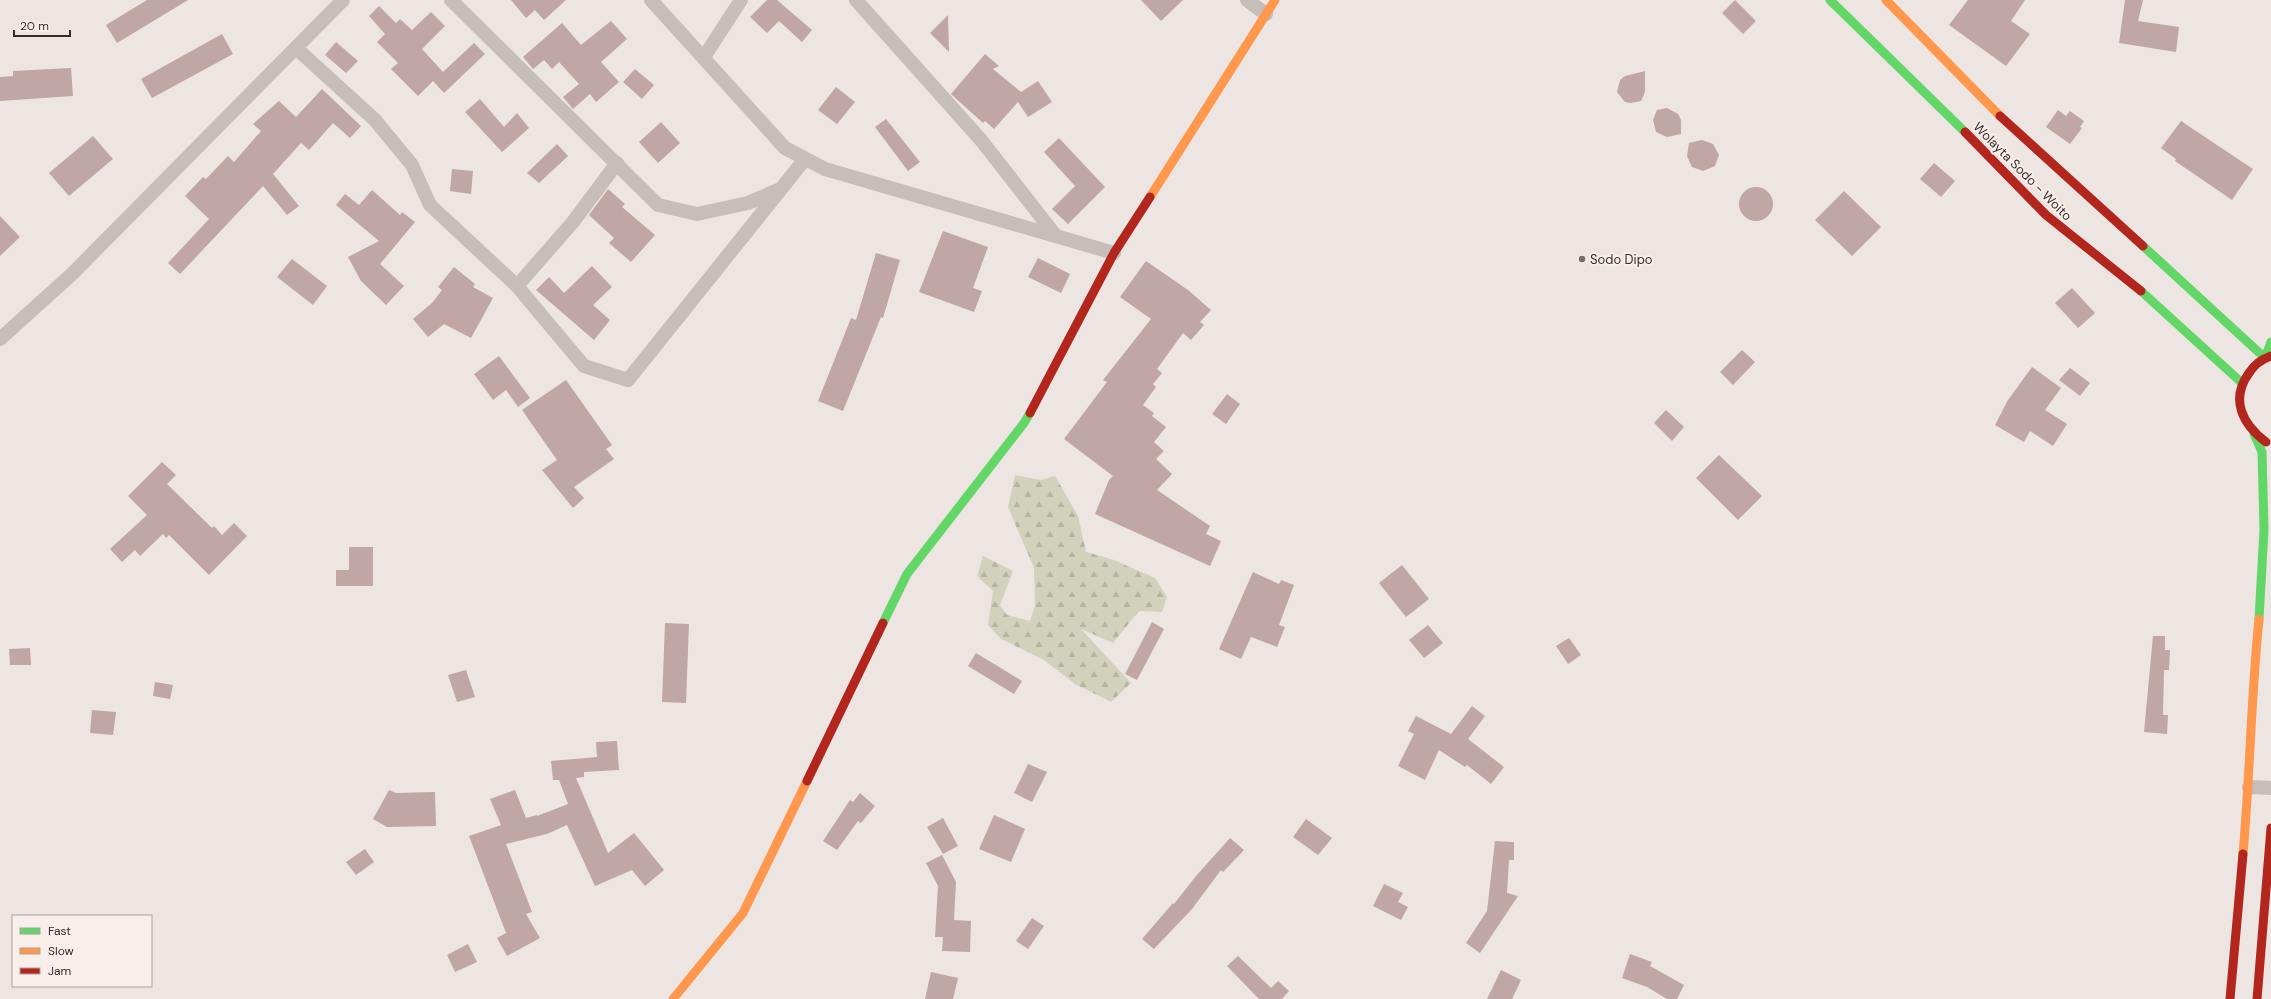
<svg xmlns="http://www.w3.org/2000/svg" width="2271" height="999" viewBox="0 0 2271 999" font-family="'DM Sans',sans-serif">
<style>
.forest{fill:url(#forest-firs)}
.building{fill:#c0a6a4}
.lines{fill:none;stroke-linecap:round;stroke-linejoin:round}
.street{stroke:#c6bebb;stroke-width:14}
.fast{stroke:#63d668;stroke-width:9}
.slow{stroke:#ff974d;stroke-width:9}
.jam{stroke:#b3261e;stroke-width:9}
.poi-dot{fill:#776b6a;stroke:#f9efea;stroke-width:1.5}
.labels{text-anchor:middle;stroke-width:4;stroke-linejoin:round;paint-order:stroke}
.street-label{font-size:13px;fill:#372a29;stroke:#f9efea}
.poi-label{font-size:13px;fill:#372a29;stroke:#f9efea;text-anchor:start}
</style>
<defs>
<pattern id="forest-firs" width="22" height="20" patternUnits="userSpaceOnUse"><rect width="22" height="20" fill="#d2d1bc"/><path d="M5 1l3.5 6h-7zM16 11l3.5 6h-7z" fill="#b5b4a2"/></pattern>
</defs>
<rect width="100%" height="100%" fill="#ede5e2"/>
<polygon class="forest" points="1015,475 1041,480 1055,476 1078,516 1086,552 1114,560 1155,578 1167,597 1162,612 1139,611 1113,643 1081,629 1131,683 1111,702 1075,684 1044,660 1001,639 988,625 993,591 977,576 983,556 1013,571 1000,605 1007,615 1030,621 1035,605 1034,568 1008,507"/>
<g class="building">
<polygon points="147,0 188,0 117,43 106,25"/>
<polygon points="511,0 566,0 544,20 535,10 526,18"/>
<polygon points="767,0 777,0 812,30 802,42 779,21 767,33 750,17"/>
<polygon points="1141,0 1183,0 1161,21"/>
<polygon points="1735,0 1756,21 1743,34 1722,13"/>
<polygon points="1968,0 2025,0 2011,21 2030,34 2006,66 1949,25"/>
<polygon points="2125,0 2143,0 2138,21 2179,27 2176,52 2119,43"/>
<polygon points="379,6 396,23 400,19 412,30 431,12 445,26 422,49 443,72 474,43 485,54 444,93 433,81 418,96 391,69 398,63 377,42 385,34 369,16"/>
<polygon points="948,15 949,52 930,33"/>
<polygon points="611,21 627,39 601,62 619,82 596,102 590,94 573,109 563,97 579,84 559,62 552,69 544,60 533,69 523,57 562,23 581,45"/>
<polygon points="222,34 233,54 152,98 141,79"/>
<polygon points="336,42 358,61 346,73 325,55"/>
<polygon points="985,54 999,66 993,69 1021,92 1038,81 1052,102 1028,117 1018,102 994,129 985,121 983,123 951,94"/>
<polygon points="71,68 73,96 0,101 0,77 13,76 13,71"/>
<polygon points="635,69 654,85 642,99 623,82"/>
<polygon points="1645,71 1645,92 1641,101 1631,103 1625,102 1617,92 1620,80 1625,76"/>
<polygon points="836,87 855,102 837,124 818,110"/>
<polygon points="322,89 361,126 350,138 333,123 309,150 301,143 273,174 299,206 287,215 263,186 180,274 168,263 209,219 185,196 203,177 206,179 228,156 234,162 261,131 253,124 279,101 296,117"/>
<polygon points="480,99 504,127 517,113 529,128 502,152 465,112"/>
<polygon points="1667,108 1678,114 1681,120 1681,134 1667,137 1656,132 1653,120 1657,110"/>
<polygon points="2058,110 2066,116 2070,111 2084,121 2080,127 2082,128 2070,144 2046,127"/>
<polygon points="886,119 920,162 908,171 875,127"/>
<polygon points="2181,121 2253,169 2232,200 2175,161 2176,159 2161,148"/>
<polygon points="661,122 680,143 658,163 639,142"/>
<polygon points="93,136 113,159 69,196 49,173"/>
<polygon points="1059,138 1105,187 1068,224 1052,209 1075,186 1044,152"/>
<polygon points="1702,140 1713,144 1719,155 1715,166 1703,171 1692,167 1687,156 1689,143"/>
<polygon points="557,144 568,156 539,183 527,173"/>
<polygon points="1934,163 1955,181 1941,197 1920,179"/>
<polygon points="452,169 473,171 471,194 450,191"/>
<circle cx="1756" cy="204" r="17"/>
<polygon points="608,189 625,204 622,207 655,235 631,262 609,243 614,238 589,215"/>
<polygon points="372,190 400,215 402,212 415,222 380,264 404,286 386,305 361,281 348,257 379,241 336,205 345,194 359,205"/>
<polygon points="1844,191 1881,227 1852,256 1815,220"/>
<polygon points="0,216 20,237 0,256"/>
<polygon points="943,231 988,247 973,288 982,291 974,312 919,292"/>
<polygon points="876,253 900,260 883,318 881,317 843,411 818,401 851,318 856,320"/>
<polygon points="1038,258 1070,274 1061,293 1028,277"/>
<polygon points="292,259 327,286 313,305 277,277"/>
<polygon points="1146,261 1188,290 1211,310 1200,322 1204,325 1191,340 1183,333 1157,369 1162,373 1153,384 1156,387 1143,405 1154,413 1152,416 1166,427 1154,442 1164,451 1156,459 1172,474 1157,490 1210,526 1206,534 1221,541 1210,566 1095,514 1109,480 1113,476 1064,439 1107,382 1103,380 1151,319 1120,297"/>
<polygon points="592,266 612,287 593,305 610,320 594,340 536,290 549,277 564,293"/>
<polygon points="454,267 475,284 473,287 493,298 471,338 444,324 428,337 413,319 432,303 442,290 438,287"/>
<polygon points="2072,288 2095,313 2078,328 2055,303"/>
<polygon points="1742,350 1755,362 1733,385 1720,372"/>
<polygon points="499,356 530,398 518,407 506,390 493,400 474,374"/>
<polygon points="2032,367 2061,388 2045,410 2067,424 2053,446 2030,431 2024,442 1995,425 2008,400"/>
<polygon points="2070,368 2090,383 2080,396 2059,380"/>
<polygon points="566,380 612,445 606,449 614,459 574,487 584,498 573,508 542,470 557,460 522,410"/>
<polygon points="1227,394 1240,404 1226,424 1212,414"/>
<polygon points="1666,410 1684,427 1672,441 1654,423"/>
<polygon points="1719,455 1762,496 1738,520 1696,478"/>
<polygon points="162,462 176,475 167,484 212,528 214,526 222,535 234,523 247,536 209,575 169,535 166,538 163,534 140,556 135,550 122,562 110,549 147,515 128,496"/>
<polygon points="349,547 373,547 373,586 336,586 336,570 349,570"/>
<polygon points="1402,565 1429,599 1406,617 1379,583"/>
<polygon points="1253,572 1279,584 1281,580 1294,585 1279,625 1285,627 1277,647 1251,637 1241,659 1219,649"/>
<polygon points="1152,622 1164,629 1137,680 1125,674"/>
<polygon points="665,623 689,624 686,703 662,702"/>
<polygon points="1428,625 1443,643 1424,658 1409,640"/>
<polygon points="2153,636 2165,636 2165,650 2170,650 2169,670 2164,670 2163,715 2168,715 2167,734 2144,732"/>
<polygon points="1569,638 1581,655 1568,664 1556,646"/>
<polygon points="30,648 31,665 10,665 9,649"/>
<polygon points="976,653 1022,681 1014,694 968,666"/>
<polygon points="466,670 475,697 457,702 448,675"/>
<polygon points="155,682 173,685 170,699 153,696"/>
<polygon points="1472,706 1485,716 1468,739 1504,767 1491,784 1467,765 1465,767 1439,750 1425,780 1398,766 1414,734 1408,731 1416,716 1451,734"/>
<polygon points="92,710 116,712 113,735 90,733"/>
<polygon points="617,741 619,770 584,772 584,777 576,778 608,853 634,833 664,870 645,886 632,870 595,886 567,825 547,834 506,844 532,912 526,914 540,938 507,956 497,938 506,933 469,836 501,825 490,799 515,790 526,818 537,815 537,816 568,804 559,780 553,780 551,761 597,757 596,742"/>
<polygon points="1028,764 1047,772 1032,802 1014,793"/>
<polygon points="389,790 396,793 435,792 436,826 387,827 373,819"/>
<polygon points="860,793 875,806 861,823 858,821 837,850 823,841 850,800 853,802"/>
<polygon points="994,815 1025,829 1011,862 979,849"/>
<polygon points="943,818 958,846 943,854 927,827"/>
<polygon points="1306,819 1332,838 1318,855 1293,837"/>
<polygon points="1230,838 1244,850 1223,872 1221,870 1192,909 1154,949 1142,939 1173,903 1174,904 1196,876"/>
<polygon points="1495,841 1514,842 1514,860 1509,860 1507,893 1518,896 1480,953 1466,943 1487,911"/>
<polygon points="365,849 374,862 356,875 346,862"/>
<polygon points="942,855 956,882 954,920 971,921 970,952 942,951 943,937 935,937 938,886 926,863"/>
<polygon points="1384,884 1403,893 1398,902 1408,907 1401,920 1373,906"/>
<polygon points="1032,918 1044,926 1028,949 1016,941"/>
<polygon points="468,944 477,962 455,972 447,955"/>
<polygon points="1630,954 1652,962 1650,966 1684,985 1677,999 1667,999 1647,987 1622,978"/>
<polygon points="1238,956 1271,988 1278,981 1289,991 1282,999 1259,999 1227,966"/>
<polygon points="1501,970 1521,980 1512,999 1487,999"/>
<polygon points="931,972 958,978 953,999 925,999"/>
</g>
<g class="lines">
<g class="street">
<polyline points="451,0 658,205 697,214 748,203 778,190"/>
<polyline points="651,0 785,148 825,169 1114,253"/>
<polyline points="856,0 981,140 1056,236"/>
<polyline points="1247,0 1266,14"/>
<polyline points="296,48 375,120 412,165 430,205 517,286 584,366 628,380 805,159"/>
<polyline points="704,57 741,0"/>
<polyline points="517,286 573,222 617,163"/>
<polyline points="0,339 72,274 343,0"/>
<polyline points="2249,787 2271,788"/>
</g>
<g class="fast">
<polyline points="1830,0 1965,132"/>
<polyline points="2143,246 2265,358 2271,342"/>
<polyline points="2141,291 2242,383"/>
<polyline points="2254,434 2262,452 2264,530 2259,619"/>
<polyline points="883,623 907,574 1024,423 1030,413"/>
</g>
<g class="slow">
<polyline points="1886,0 2000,116"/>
<polyline points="1150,197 1275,0"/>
<path d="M2243,854C2250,775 2251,697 2259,619"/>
<polyline points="673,999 743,913 807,781"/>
</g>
<g class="jam">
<polyline points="2000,116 2143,246"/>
<polyline points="1965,132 2046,215 2141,291"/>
<polyline points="1030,413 1114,253 1150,197"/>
<path d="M2266,442C2242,424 2230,399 2249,373C2254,365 2262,359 2271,356"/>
<polyline points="807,781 883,623"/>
<polyline points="2230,999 2243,854"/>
<polyline points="2257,999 2271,828"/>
</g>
</g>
<circle class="poi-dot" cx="1582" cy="259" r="4"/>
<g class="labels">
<g class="street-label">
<text transform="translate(2023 171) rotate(45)" y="5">Wolayta Sodo - Woito</text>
</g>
<g class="poi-label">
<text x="1590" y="264">Sodo Dipo</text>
</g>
</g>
<rect x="12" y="915" width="140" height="72" fill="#f9efea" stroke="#aba09d"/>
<rect x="20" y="928" width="20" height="6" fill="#63d668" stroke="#aba09d"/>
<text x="48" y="935" font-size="12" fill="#372a29">Fast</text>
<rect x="20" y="948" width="20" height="6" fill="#ff974d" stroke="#aba09d"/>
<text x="48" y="955" font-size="12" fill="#372a29">Slow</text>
<rect x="20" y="968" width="20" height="6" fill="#b3261e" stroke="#aba09d"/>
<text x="48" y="975" font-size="12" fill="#372a29">Jam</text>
<path d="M14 30v6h56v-6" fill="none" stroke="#372a29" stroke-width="2"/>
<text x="20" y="30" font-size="12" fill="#372a29" stroke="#f9efea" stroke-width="3" paint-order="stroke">20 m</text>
</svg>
